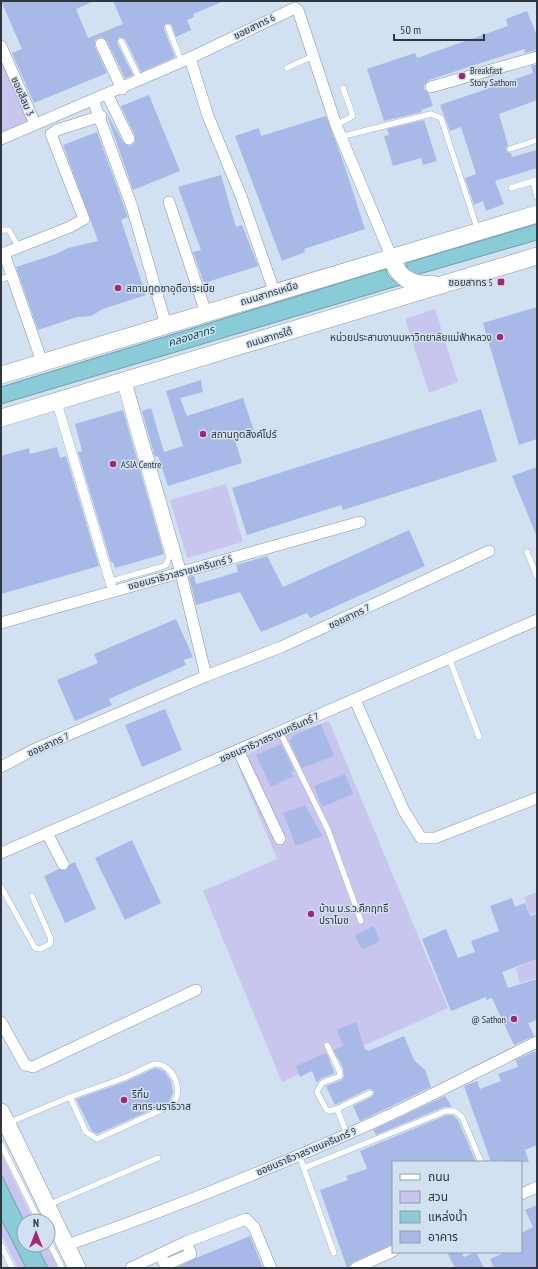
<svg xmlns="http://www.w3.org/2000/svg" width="538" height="1269" viewBox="0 0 538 1269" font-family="'PT Sans Narrow','Noto Sans Thai',sans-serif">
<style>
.green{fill:#c8c5ee}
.water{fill:#89ccd8;stroke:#6e9faa}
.building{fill:#a8b9e8}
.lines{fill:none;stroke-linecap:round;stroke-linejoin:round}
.lane-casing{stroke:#8795a4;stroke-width:6}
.street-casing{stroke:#8795a4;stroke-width:12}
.primary-casing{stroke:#8795a4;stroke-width:18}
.lane{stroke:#fff;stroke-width:5.5}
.street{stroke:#fff;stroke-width:11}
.primary{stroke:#fff;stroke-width:17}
.poi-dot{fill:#a62575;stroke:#d2e1f1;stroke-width:1.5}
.labels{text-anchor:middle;stroke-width:3;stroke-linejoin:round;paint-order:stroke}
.street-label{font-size:10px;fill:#30363d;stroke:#d2e1f1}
.poi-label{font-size:10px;fill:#30363d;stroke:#d2e1f1;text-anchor:start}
.water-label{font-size:11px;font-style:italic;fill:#114c56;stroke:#d2e1f1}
</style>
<rect width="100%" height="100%" fill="#d2e1f1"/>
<g class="green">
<polygon points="1,58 31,122 1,136"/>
<polygon points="435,309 458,382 429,393 405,319"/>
<polygon points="226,484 243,542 187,558 170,500"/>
<polygon points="329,721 448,1008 282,1082 203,891 277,859 236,761 282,736"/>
<polygon points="537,892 537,913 530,915 524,897"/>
<polygon points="537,954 537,978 520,983 516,968 535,960 534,955"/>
<polygon points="1,1153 30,1213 34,1221 24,1221 1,1174"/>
<polygon points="1,1219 26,1268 18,1268 1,1234"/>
<polygon points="36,1245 47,1245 59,1268 48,1268"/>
</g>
<g class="water">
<path d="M537,224V240L416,275C410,272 407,270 406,263Z"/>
<path d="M386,269C387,279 395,282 404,284L1,404V387Z"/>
<polygon points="1,1174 24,1221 24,1245 36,1245 48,1268 26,1268 1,1219"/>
</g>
<g class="building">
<polygon points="1,1 94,1 76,9 88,38 123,24 113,1 224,1 193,14 194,17 187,20 191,30 176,37 171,24 165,24 164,29 175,57 141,72 125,39 119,37 117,43 133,75 125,78 107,41 102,37 98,38 95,40 95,47 107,73 34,103 12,53 22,49"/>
<polygon points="527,11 537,36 537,50 525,53 524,49 429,80 424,85 424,89 429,94 433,106 421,110 422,112 384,121 367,69 415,53 417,58 508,26 506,19"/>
<polygon points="537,64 537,100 499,114 508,145 506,148 507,152 511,153 512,157 537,150 537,168 495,181 504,204 486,211 483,201 474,205 465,178 476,174 461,127 450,131 440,105 533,73 531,66"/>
<polygon points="149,95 180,171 133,190 106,112 123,142 128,146 132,145 135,143 135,136 121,106"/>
<polygon points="326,116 343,161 365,229 304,249 305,252 282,261 235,136 259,128 261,136"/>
<polygon points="424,120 437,161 423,165 421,158 393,166 384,136 389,135 387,129"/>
<polygon points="97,132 125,209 128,217 121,220 146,295 103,309 91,316 77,317 38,330 16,267 56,254 68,248 98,241 63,145"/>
<polygon points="221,175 236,227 242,225 258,266 204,283 193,252 201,250 178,187"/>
<polygon points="537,307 537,439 519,445 483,323"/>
<polygon points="201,380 203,392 180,398 187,416 243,398 255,434 235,440 242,463 168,486 158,456 155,457 142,411 151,408 164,452 183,446 166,391"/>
<polygon points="481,409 497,461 343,510 341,505 247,535 232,488"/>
<polygon points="123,410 164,554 115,568 113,562 111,562 78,452 82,451 75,424"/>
<polygon points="57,447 60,458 66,456 99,566 1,594 1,456 29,448 30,454"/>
<polygon points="537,467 537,537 512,476"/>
<polygon points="409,530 425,566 310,618 307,613 261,632 240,592 196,605 189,577 194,576 196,584 207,581 238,572 236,565 267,556 283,587"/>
<polygon points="176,619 193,657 184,660 186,665 109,699 112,705 75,721 57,680 98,663 94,654"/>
<polygon points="165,709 182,750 142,767 125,725"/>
<polygon points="321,724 334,756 302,768 289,740 293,738 292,736"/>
<polygon points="281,744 294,771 291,773 293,776 271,787 256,755"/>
<polygon points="345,774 353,794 322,807 314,786"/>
<polygon points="305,805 322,836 296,846 283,813"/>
<polygon points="132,840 161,903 125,920 95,858"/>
<polygon points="75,862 96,909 65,923 44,876 59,869 66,870 70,864"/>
<polygon points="512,898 515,907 525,903 530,916 537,914 537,959 502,972 508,988 537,979 537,1020 528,1023 534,1036 514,1045 492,998 486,1000 486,997 451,1011 422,939 446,929 458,958 475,952 471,941 499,931 490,906"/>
<polygon points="374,926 380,941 362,950 355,935"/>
<polygon points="356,1022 365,1050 367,1049 368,1051 404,1036 414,1060 425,1070 431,1087 360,1121 353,1106 373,1096 374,1092 372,1089 368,1089 335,1105 326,1086 342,1080 344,1077 343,1068 334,1050 343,1046 337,1030"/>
<polygon points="535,1051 537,1056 537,1145 525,1150 529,1162 504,1162 503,1160 491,1162 464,1086 477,1081 480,1089 501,1081 498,1074 518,1067 516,1060"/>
<polygon points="326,1053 335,1073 320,1079 317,1083 312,1071 300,1077 296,1066"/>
<polygon points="155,1068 164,1071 171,1081 173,1092 169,1102 97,1134 92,1131 76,1099 125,1082"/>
<polygon points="445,1096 452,1107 444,1107 376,1135 373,1130"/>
<polygon points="447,1115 453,1115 458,1120 476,1162 393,1162 393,1244 353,1262 347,1268 320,1190 348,1180 346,1176 367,1169 360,1151"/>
<polygon points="537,1205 537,1268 494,1268 490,1259 506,1252 521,1252 521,1233 533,1227 525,1210"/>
<polygon points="250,1236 263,1268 176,1268 196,1258"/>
<polygon points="447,1252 461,1252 464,1257 476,1252 484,1268 455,1268"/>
</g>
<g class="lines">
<defs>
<g id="lane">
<polyline points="168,27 181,60 183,61"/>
<polyline points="121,41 140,80"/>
<polyline points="287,68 313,56"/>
<polyline points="336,125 353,116 343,88"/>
<polyline points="340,137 431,114 441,118 478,231"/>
<polyline points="510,149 537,140"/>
<polyline points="533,181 537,197"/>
<polyline points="511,188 537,180"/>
<polyline points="1,230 9,230 19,248"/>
<polyline points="1,279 12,276"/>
<polyline points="55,403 109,585"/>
<polyline points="59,403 113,584"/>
<polyline points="527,552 537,577"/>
<polyline points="108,582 161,567 166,565 169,557 120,383"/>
<polyline points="449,658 479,737"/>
<polyline points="280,732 328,830 361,921"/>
<polyline points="1,887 35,948 40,949 50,944 51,939 32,896"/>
<polyline points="327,1045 339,1070 340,1076 322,1083 317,1092 326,1109 329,1111 337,1109 347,1134"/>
<path d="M154,1064C173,1063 185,1091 172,1105L97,1139L86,1132L70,1097L124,1078Z"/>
<polyline points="337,1109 370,1093"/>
<polyline points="8,1123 70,1097"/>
<polyline points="1,1144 39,1221"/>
<polyline points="299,1155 334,1253"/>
<polyline points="304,1168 446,1111 455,1111 462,1117 481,1162"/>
<polyline points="48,1205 158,1158"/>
<polyline points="48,1240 62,1268"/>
<polyline points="1,1245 12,1268"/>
</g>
<g id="street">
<polyline points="101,44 122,89"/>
<polyline points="1,46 35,124"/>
<polyline points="190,58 208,116 241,196 274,291"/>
<polyline points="431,87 537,57"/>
<polyline points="107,94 129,139"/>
<polyline points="93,100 132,207 166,325"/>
<polyline points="1,139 190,58 295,8 298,10 336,125 391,256"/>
<polyline points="169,202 206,313"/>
<polyline points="42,362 4,253 70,227 84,219 51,134 57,130 101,116"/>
<polyline points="126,382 181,573 206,676"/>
<polyline points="1,623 360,522"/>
<polyline points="355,700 404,811 421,838 435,838 537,798"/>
<polyline points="238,750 280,839"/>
<polyline points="1,767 33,750 206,676 281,647 489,551"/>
<polyline points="47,833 63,864"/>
<polyline points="1,853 537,620"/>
<polyline points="1,1022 25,1065 33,1067 196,990"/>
<polyline points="521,1194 537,1187"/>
<path d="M67,1245C169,1210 270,1169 368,1125C426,1099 481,1069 537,1042"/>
<polyline points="160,1254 165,1265 191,1254 186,1242"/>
<polyline points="131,1268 186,1242 246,1219 254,1227 271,1268"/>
<polyline points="356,1268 393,1251"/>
</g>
<g id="primary">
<path d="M391,256C397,277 411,286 432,284"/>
<polyline points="1,375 537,214"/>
<polyline points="1,418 537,256"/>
<polyline points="1,1112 77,1268"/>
</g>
</defs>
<use href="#lane" class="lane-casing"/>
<use href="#street" class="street-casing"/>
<use href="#primary" class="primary-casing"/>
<use href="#lane" class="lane"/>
<use href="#street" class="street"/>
<use href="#primary" class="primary"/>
</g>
<g class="poi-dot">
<circle cx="462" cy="76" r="4"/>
<rect x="497" y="278" width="8" height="8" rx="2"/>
<circle cx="118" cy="288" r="4"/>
<circle cx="500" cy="337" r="4"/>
<circle cx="203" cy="434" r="4"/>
<circle cx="113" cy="464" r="4"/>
<circle cx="311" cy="914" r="4"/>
<circle cx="514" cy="1019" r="4"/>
<circle cx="124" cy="1100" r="4"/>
</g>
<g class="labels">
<g class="street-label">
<text transform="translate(254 26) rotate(-26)" y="4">ซอยสาทร 6</text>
<text transform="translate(23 96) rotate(66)" y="4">ซอยสีลม 3</text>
<text transform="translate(269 293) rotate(-17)" y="4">ถนนสาทรเหนือ</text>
<text transform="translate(269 337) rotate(-17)" y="4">ถนนสาทรใต้</text>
<text transform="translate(180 572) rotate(-15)" y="4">ซอยนราธิวาสราชนครินทร์ 5</text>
<text transform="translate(349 616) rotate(-25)" y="4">ซอยสาทร 7</text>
<text transform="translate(269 737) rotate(-24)" y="4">ซอยนราธิวาสราชนครินทร์ 7</text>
<text transform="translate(48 744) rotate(-24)" y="4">ซอยสาทร 7</text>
<text transform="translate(306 1151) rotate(-23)" y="4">ซอยนราธิวาสราชนครินทร์ 9</text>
</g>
<g class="poi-label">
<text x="470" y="74">Breakfast<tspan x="470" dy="12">Story Sathorn</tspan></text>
<text x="493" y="286" text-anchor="end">ซอยสาทร 5</text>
<text x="126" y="292">สถานทูตซาอุดีอาระเบีย</text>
<text x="492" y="341" text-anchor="end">หน่วยประสานงานมหาวิทยาลัยแม่ฟ้าหลวง</text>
<text x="211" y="438">สถานทูตสิงค์โปร์</text>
<text x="121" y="468">ASIA Centre</text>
<text x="319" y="912">บ้าน ม.ร.ว.คึกฤทธิ์<tspan x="319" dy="12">ปราโมช</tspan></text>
<text x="506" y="1023" text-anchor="end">@ Sathon</text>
<text x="132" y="1098">ริทึ่ม<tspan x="132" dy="12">สาทร-นราธิวาส</tspan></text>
</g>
<g class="water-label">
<text transform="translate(191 336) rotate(-17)" y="4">คลองสาทร</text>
</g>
</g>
<rect width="538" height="1269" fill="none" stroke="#30363d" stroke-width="4"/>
<rect x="392" y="1161" width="130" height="92" fill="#d2e1f1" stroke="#919da9"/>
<rect x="400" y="1174" width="20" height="6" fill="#ffffff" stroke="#919da9"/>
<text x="428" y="1181" font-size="12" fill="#30363d">ถนน</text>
<rect x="400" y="1191" width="20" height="12" fill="#c8c5ee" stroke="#919da9"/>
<text x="428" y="1201" font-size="12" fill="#30363d">สวน</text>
<rect x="400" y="1211" width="20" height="12" fill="#89ccd8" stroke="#919da9"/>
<text x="428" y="1221" font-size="12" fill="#30363d">แหล่งน้ำ</text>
<rect x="400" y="1231" width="20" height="12" fill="#a8b9e8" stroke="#919da9"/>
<text x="428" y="1241" font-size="12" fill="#30363d">อาคาร</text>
<g transform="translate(36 1233)"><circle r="19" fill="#d2e1f1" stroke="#919da9"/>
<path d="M0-3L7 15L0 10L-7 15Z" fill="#a62575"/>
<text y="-6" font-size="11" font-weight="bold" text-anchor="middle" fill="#30363d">N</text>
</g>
<path d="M394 34v6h90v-6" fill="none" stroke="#30363d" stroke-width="2"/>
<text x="400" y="34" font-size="12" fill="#30363d" stroke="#d2e1f1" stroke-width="3" paint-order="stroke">50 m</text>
</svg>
